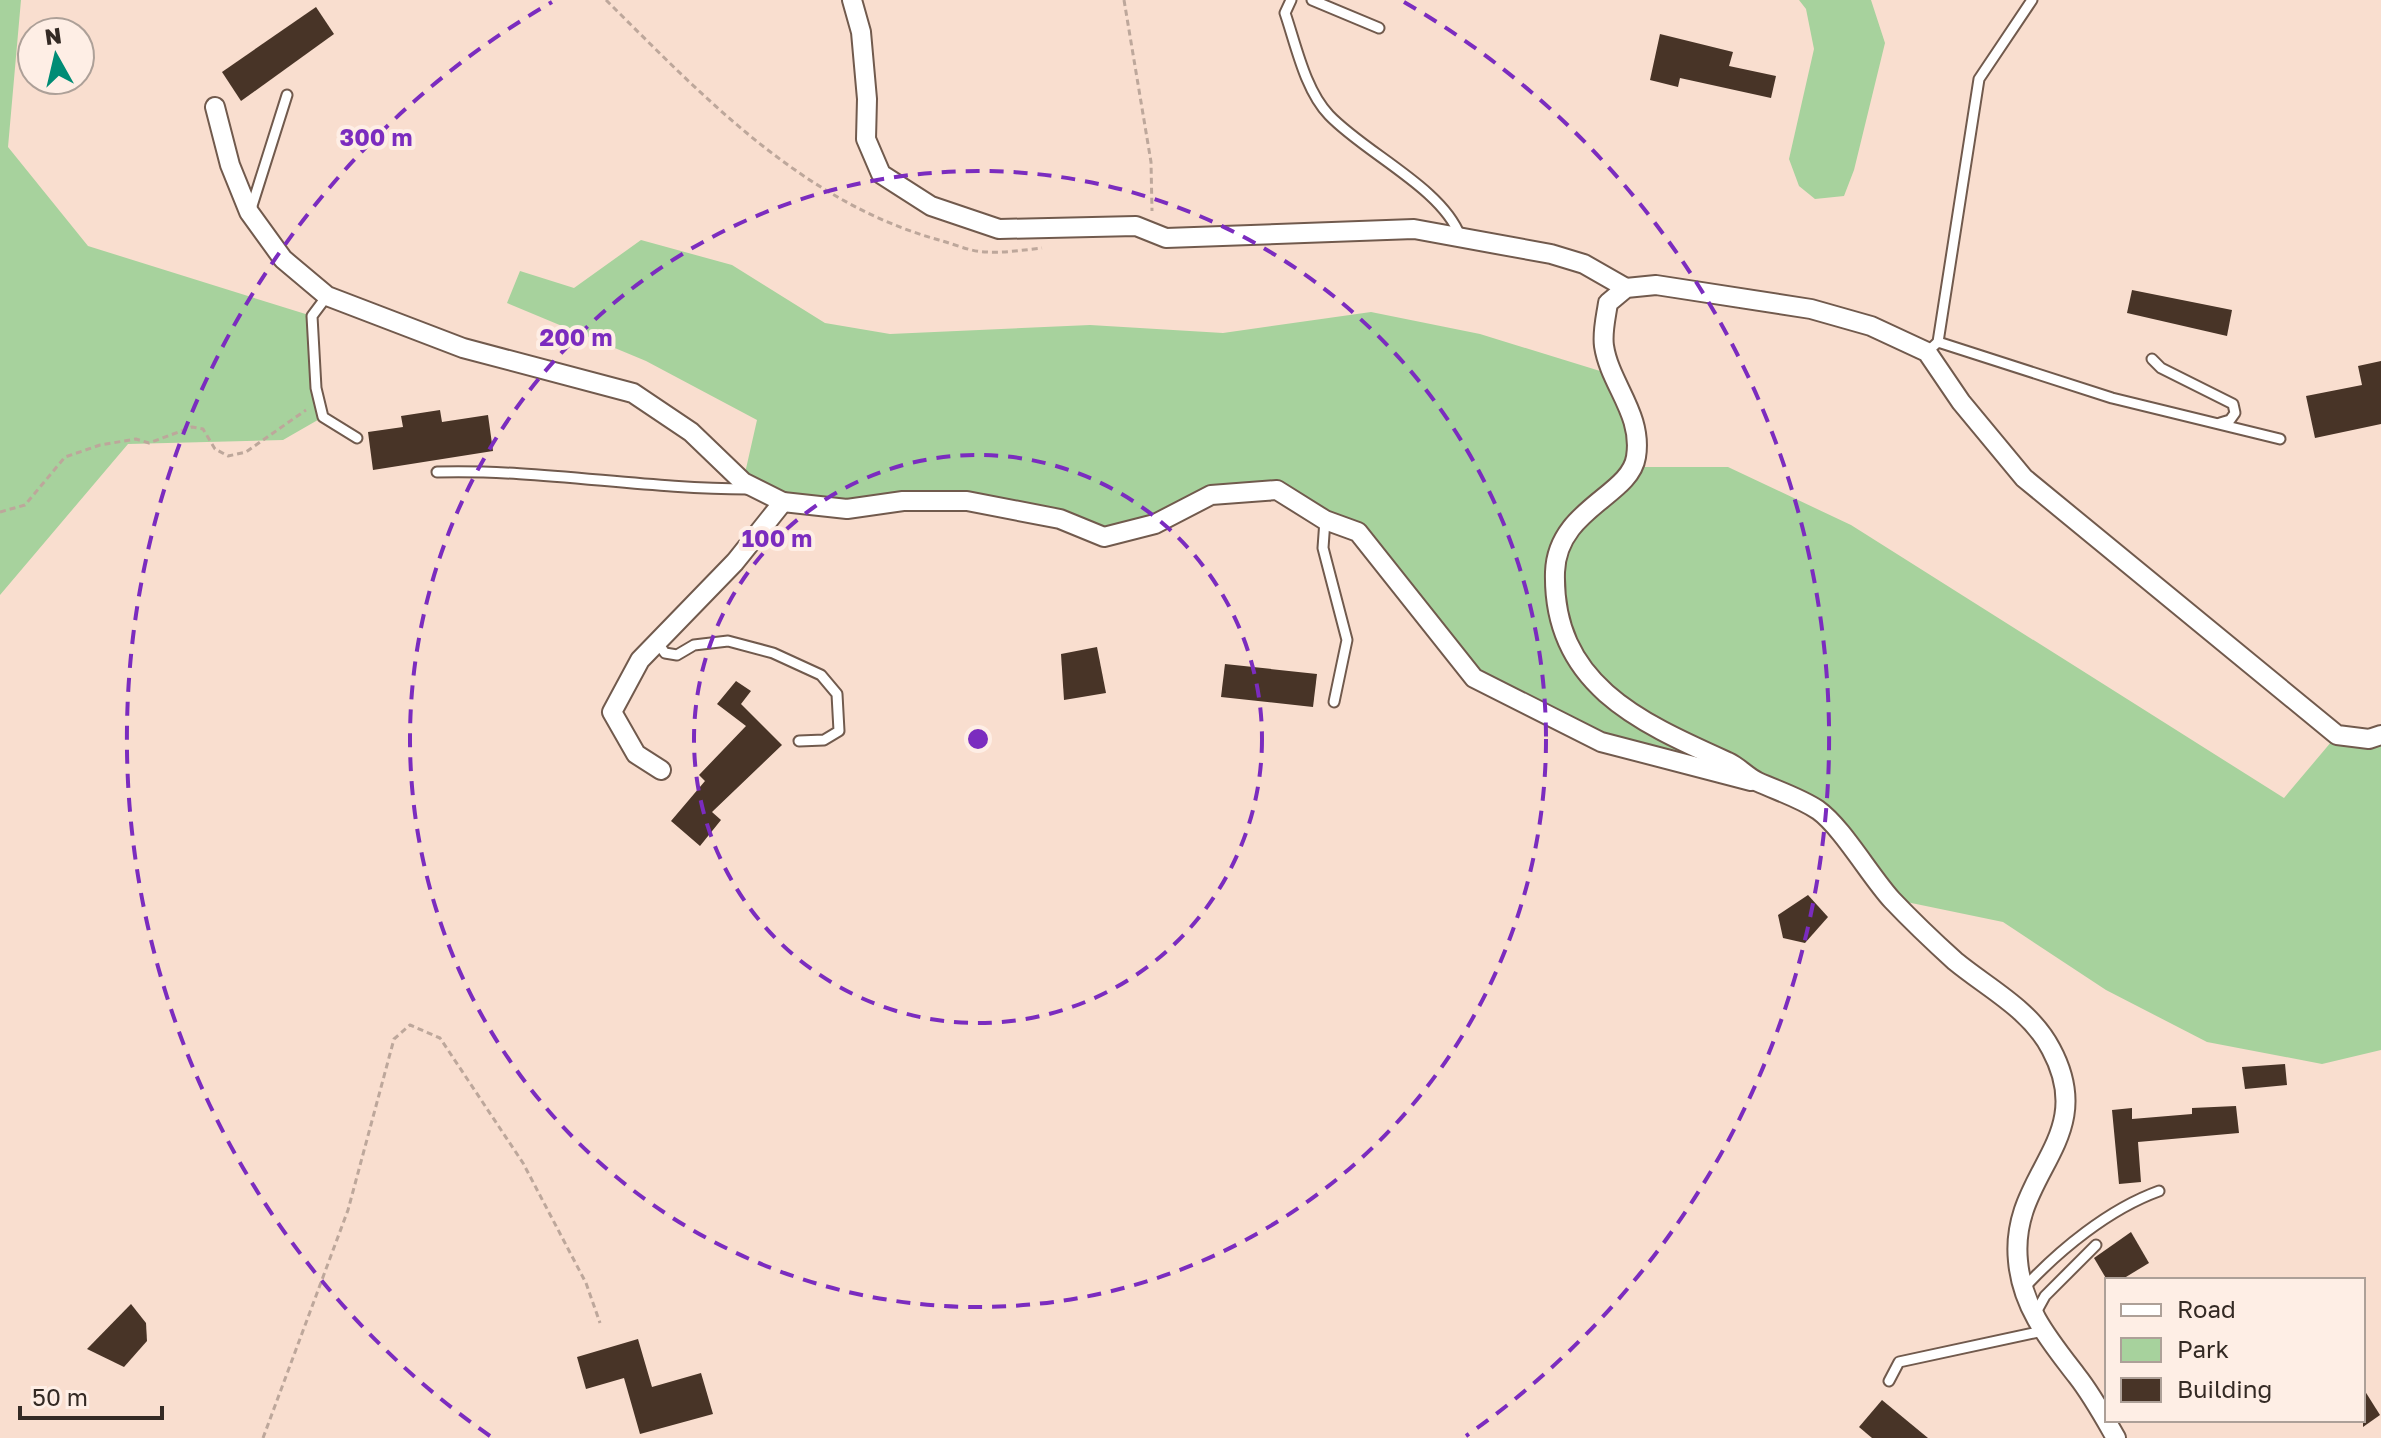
<svg xmlns="http://www.w3.org/2000/svg" width="2381" height="1438" viewBox="0 0 2381 1438" font-family="'Golos Text',sans-serif">
<style>
.green{fill:#a7d29d}
.building{fill:#483427}
.lines{fill:none;stroke-linecap:round;stroke-linejoin:round}
.service-casing{stroke:#715a4d;stroke-width:13}
.minor-casing{stroke:#715a4d;stroke-width:22}
.path{stroke:#bda79b;stroke-width:3;stroke-dasharray:6 4;stroke-linecap:butt}
.service{stroke:#fff;stroke-width:9}
.minor{stroke:#fff;stroke-width:18}
.ring{fill:none;stroke:#7b2cbf;stroke-width:4;stroke-dasharray:14 10}
.centre{fill:#7b2cbf;stroke:#feeee5;stroke-width:4}
.ring-label{font-size:24px;text-anchor:middle;font-weight:bold;fill:#7b2cbf;stroke:#feeee5;stroke-width:8;stroke-linejoin:round;paint-order:stroke}
</style>
<rect width="100%" height="100%" fill="#f9decf"/>
<g class="green">
<polygon points="0,0 21,0 8,147 88,246 312,316 323,417 283,440 128,444 0,595"/>
<polygon points="1799,0 1871,0 1885,43 1854,170 1844,196 1815,199 1799,186 1789,159 1814,49 1806,9"/>
<polygon points="641,240 732,265 825,323 890,334 1090,325 1223,333 1371,312 1480,334 1613,375 1626,398 1634,467 1728,467 1851,525 2284,798 2337,735 2381,742 2381,1050 2322,1064 2207,1042 2106,990 2003,922 1892,899 1820,811 1775,788 1606,743 1474,678 1358,532 1277,490 1211,495 1104,537 1015,511 783,502 743,482 757,420 646,361 507,303 520,271 574,288"/>
</g>
<g class="building">
<polygon points="316,7 334,34 241,101 222,72"/>
<polygon points="1660,34 1733,52 1729,66 1776,76 1771,98 1680,78 1678,87 1650,80"/>
<polygon points="2132,290 2232,310 2227,336 2127,313"/>
<polygon points="2381,361 2381,424 2315,438 2306,396 2362,385 2358,366"/>
<polygon points="440,410 442,422 488,415 493,451 373,470 368,432 403,427 401,416"/>
<polygon points="1097,647 1106,693 1064,700 1061,654"/>
<polygon points="1225,664 1317,674 1313,707 1221,697"/>
<polygon points="736,681 751,691 741,704 782,745 712,812 721,820 700,846 671,821 705,781 699,775 746,726 717,704"/>
<polygon points="1808,895 1828,917 1805,943 1783,938 1778,915"/>
<polygon points="2285,1064 2287,1085 2245,1089 2242,1067"/>
<polygon points="2236,1106 2239,1133 2138,1142 2141,1182 2119,1184 2112,1110 2132,1108 2132,1119 2192,1114 2192,1108"/>
<polygon points="2131,1232 2149,1263 2121,1280 2107,1280 2094,1258"/>
<polygon points="131,1304 146,1323 147,1341 124,1367 87,1349"/>
<polygon points="638,1339 652,1387 701,1373 713,1414 640,1434 624,1378 586,1389 577,1357"/>
<polygon points="2363,1388 2380,1415 2363,1427"/>
<polygon points="1882,1400 1928,1438 1872,1438 1859,1427"/>
</g>
<g class="lines">
<defs>
<g id="service">
<path d="M1291,0L1285,13C1296,45 1305,90 1329,115C1365,153 1442,188 1460,236"/>
<polyline points="1312,0 1379,28"/>
<polyline points="251,209 287,95"/>
<polyline points="327,296 312,316 316,388 323,417 357,438"/>
<polyline points="1938,342 1979,79 2032,0"/>
<polyline points="1927,352 1938,342 2112,398 2280,439"/>
<polyline points="2152,359 2161,368 2233,404 2235,413 2230,420 2220,423"/>
<path d="M437,472C540,469 643,489 747,489"/>
<polyline points="1325,520 1323,548 1347,640 1334,702"/>
<polyline points="657,642 665,653 677,655 694,645 728,641 773,653 821,675 837,694 839,731 824,740 799,741"/>
<path d="M2023,1289C2059,1250 2109,1209 2159,1191"/>
<polyline points="2034,1316 2045,1296 2096,1245"/>
<polyline points="1889,1381 1899,1362 2043,1331"/>
</g>
<g id="minor">
<polyline points="852,0 861,32 867,99 866,139 881,174 931,206 999,229 1136,226 1166,238 1414,229 1551,254 1584,264 1626,288"/>
<polyline points="215,107 230,165 249,212 283,259 327,296 463,348 633,393 691,432 743,482 783,502 847,509 903,501 967,501 1060,519 1104,537 1155,524 1211,495 1277,490 1325,520 1358,532 1474,678 1601,742 1751,781"/>
<polyline points="661,770 636,754 612,712 640,660 735,562 783,502"/>
<path d="M2116,1438C2104,1417 2092,1395 2077,1376C2050,1341 2022,1308 2018,1261C2009,1173 2100,1140 2051,1049C2030,1009 1989,989 1955,961C1934,942 1912,921 1892,900C1870,876 1842,827 1818,810C1800,798 1778,791 1758,782C1747,777 1739,767 1728,762C1639,722 1552,684 1555,572C1557,509 1630,496 1636,457C1643,414 1610,385 1604,346C1602,332 1606,317 1608,303L1626,288L1656,285L1811,309L1871,326L1927,352L1961,402L2024,478L2337,735L2369,739L2381,735"/>
</g>
</defs>
<use href="#service" class="service-casing"/>
<use href="#minor" class="minor-casing"/>
<g class="path">
<path d="M606,0C704,97 802,202 939,240C954,244 971,252 987,252C1005,253 1023,250 1042,248"/>
<polyline points="1124,0 1151,162 1152,211"/>
<polyline points="0,512 25,505 65,457 100,445 136,439 149,443 192,427 203,429 215,449 228,456 246,452 306,410"/>
<polyline points="263,1438 348,1210 394,1039 410,1025 440,1038 523,1163 586,1283 600,1323"/>
</g>
<use href="#service" class="service"/>
<use href="#minor" class="minor"/>
</g>
<g class="ring">
<circle cx="978" cy="739" r="284"/>
<circle cx="978" cy="739" r="568"/>
<path d="M490 1436A851 851 0 0 1 552 2M1404 2A851 851 0 0 1 1466 1436"/>
</g>
<circle cx="978" cy="739" r="12" class="centre"/>
<g class="ring-label">
<text x="376" y="146">300 m</text>
<text x="576" y="346">200 m</text>
<text x="777" y="547">100 m</text>
</g>
<rect x="2105" y="1278" width="260" height="144" fill="#feeee5" stroke="#ada098" stroke-width="2"/>
<rect x="2121" y="1304" width="40" height="12" fill="#ffffff" stroke="#ada098" stroke-width="2"/>
<text x="2177" y="1318" font-size="24" fill="#342a24">Road</text>
<rect x="2121" y="1338" width="40" height="24" fill="#a7d29d" stroke="#ada098" stroke-width="2"/>
<text x="2177" y="1358" font-size="24" fill="#342a24">Park</text>
<rect x="2121" y="1378" width="40" height="24" fill="#483427" stroke="#ada098" stroke-width="2"/>
<text x="2177" y="1398" font-size="24" fill="#342a24">Building</text>
<g transform="translate(56 56) rotate(352)"><circle r="38" fill="#feeee5" stroke="#ada098" stroke-width="2"/>
<path d="M0-6L14 30L0 20L-14 30Z" fill="#008c75"/>
<text y="-12" font-size="22" font-weight="bold" text-anchor="middle" fill="#342a24">N</text>
</g>
<path d="M20 1406v12h142v-12" fill="none" stroke="#342a24" stroke-width="4"/>
<text x="32" y="1406" font-size="24" fill="#342a24" stroke="#feeee5" stroke-width="6" paint-order="stroke">50 m</text>
</svg>
